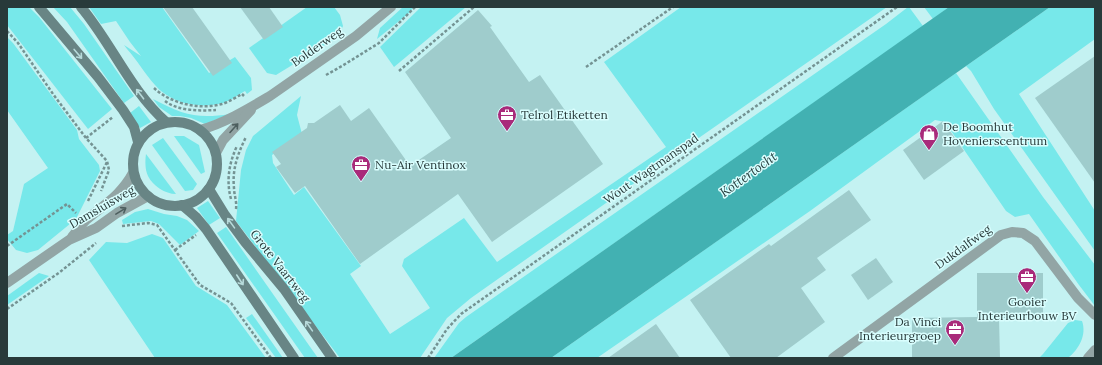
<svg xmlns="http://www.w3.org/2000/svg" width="1102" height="365" viewBox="0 0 1102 365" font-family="Lora,serif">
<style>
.green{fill:#77e8ea}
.water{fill:#42b1b2}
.building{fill:#9fcccc}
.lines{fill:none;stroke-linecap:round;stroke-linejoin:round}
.path{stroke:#749393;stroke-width:2.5;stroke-dasharray:3 2;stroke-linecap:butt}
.minor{stroke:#92a5a5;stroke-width:10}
.secondary{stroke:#688585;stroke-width:10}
.oneway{stroke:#b7dada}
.oneway2{stroke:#4d5f5f}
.labels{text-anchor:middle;stroke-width:3;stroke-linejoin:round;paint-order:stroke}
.street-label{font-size:12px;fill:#283a3a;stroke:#d9fefe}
.poi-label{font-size:12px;fill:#283a3a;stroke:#d9fefe;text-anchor:start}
.water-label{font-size:13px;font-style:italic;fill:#274040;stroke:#d9fefe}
</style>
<rect width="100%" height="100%" fill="#c4f2f2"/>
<g class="green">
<polygon points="7,7 29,7 39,17 112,109 88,129 7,25"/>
<polygon points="53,7 70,7 84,24 134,96 124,103 67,22"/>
<path d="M89,7H162L209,73L235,57L251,78L252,90L247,94L245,91C238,95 230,101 223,103C200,109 171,104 155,85C145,74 137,60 127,49L124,45L141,56L130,42L116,21L101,24Z"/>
<polygon points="307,7 334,7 340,15 343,26 338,37 276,75 267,73 249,48"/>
<polygon points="403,7 414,7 409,13 377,39 380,28"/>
<polygon points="421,7 466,7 394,67 380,47"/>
<polygon points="681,7 887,7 670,158 471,298 447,318 420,358 340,358 236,221 241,170 246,150 253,136 301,96 297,115 302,134 272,155 273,163 294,195 304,187 361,266 350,274 390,334 430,308 402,266 404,259 464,218 497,262 666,147 604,62"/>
<polygon points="908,7 909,7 923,26 451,358 434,358 459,323 466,317 886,24"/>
<polygon points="924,7 949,7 933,19"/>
<polygon points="1050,7 1095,7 1095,39 1019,94 1095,211 1095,251 994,109 971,71 966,66"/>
<polygon points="7,37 13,43 77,130 79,139 99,165 100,171 76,219 38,250 27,253 16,250 7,239 7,235 13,231 24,184 48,168 7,110"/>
<polygon points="956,73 1043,197 1095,265 1095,306 1079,285 1029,214 1015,217 1006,211 945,122 935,120 810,211 597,358 551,358"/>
<path d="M153,99C183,115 197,119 230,114L205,124L191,118L180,116H172L159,107Z"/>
<polygon points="139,106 151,122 140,128 130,113"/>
<polygon points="174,136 184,136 199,145 205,172 201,174"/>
<polygon points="163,138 197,184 193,190 185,191 152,145"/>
<path d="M146,154L176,194C165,194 153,186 148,176C145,170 145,161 146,154Z"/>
<polygon points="208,201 220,218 209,225 197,208"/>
<polygon points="148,209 164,214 177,216 187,220 199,231 180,245 159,224 151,221 123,224 122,220 135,212"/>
<polygon points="226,227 313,351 318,358 305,358 217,233"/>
<polygon points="152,234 163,238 196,286 227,305 266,358 155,358 89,260 106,242 127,243"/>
<polygon points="39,273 49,276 7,305 7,296"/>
<polygon points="252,314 283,358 276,358 246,318"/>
<path d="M1075,320L1082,321C1087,335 1079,349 1068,358H1039L1043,354L1068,323Z"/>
</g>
<polygon class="water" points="949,7 1050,7 551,358 451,358"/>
<g class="building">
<polygon points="163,7 192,7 232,63 213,76"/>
<polygon points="240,7 269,7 283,27 264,40"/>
<polygon points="478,10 492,26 490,27 529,82 540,75 603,164 492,242 458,194 360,264 305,186 295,193 276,167 281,164 272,152 307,128 308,123 314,123 340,105 351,121 369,108 410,166 451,138 405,72"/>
<polygon points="1095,56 1095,183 1035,98"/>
<polygon points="943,121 964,151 924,180 903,150"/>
<polygon points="849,190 871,220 817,258 826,270 801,288 825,322 776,358 731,358 690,300 769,244 771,246"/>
<polygon points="876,258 893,282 868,300 851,275"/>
<polygon points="977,273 1043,273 1043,317 999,318 1000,358 912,358 912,318 977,317"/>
<polygon points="656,324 680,358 608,358"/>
</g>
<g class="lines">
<g class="path">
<polyline points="7,31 18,43 53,94 86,138 107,161 109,170 101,191"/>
<polyline points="586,67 673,7"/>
<polyline points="399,71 474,7"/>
<polyline points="326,75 342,66 379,43 415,7"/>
<path d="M154,88C171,104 200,110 222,104C229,102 236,97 242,94L244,96"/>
<path d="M165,101C178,111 199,111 216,110"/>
<polyline points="86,138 113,117"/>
<path d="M231,199C226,181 229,163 237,146"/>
<polyline points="88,201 107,162"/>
<path d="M236,209C237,201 234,195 234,188C232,169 238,153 246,137"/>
<polyline points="122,226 148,223 157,225 200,285 231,303 271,358"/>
<polyline points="7,246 67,204 76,213"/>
<polyline points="175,250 196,235"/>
<polyline points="7,309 60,272 96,243"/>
<polyline points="428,358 447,329 461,314 897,7"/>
</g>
<g class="minor">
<path d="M200,130C225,123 248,109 270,96L356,36L391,7"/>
<polyline points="216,153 223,140 251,110"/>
<path d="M72,237C77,231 81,225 86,220C105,204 121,195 133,173"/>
<polyline points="7,283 69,240 96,228 117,213 148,196"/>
<polyline points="833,358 1001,235 1012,232 1023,233 1035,241 1078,298 1095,315"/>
<polyline points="1088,358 1095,350"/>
</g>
<g class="secondary">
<polyline points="39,7 98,77 123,110 134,127 138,142"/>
<path d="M81,7C112,44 130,90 166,122"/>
<circle cx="175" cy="164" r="42"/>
<polyline points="209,189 225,215 245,242 284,289 332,358"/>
<polyline points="182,205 196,217 206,229 294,358"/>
</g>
</g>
<defs><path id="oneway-shaft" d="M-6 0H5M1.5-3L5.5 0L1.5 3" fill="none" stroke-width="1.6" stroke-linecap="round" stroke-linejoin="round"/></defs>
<g class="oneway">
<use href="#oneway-shaft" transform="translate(78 54) rotate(50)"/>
<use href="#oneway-shaft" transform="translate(140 94) rotate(-127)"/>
<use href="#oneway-shaft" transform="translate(231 223) rotate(-126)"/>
<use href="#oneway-shaft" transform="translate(240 280) rotate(57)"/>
<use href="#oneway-shaft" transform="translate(309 326) rotate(-125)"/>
</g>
<g class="oneway2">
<use href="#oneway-shaft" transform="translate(234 128) rotate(-48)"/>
<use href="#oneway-shaft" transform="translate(121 211) rotate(-31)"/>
</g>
<defs>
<symbol id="office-pin" viewBox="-11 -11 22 30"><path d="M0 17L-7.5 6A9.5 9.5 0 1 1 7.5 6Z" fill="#a92a7a" stroke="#d9fefe"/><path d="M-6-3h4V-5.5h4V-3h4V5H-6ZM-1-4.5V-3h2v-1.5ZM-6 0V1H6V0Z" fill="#fff"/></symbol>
<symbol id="shop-pin" viewBox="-11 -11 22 30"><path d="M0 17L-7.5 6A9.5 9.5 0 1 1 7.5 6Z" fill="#a92a7a" stroke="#d9fefe"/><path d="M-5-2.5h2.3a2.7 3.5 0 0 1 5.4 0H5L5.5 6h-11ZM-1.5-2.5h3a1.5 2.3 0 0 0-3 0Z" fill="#fff"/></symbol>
</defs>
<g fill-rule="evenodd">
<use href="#office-pin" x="496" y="104" width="22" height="30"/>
<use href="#shop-pin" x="918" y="123" width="22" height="30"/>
<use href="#office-pin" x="350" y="154" width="22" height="30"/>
<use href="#office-pin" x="1016" y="266" width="22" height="30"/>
<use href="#office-pin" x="944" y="318" width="22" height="30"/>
</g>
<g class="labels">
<g class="street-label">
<text transform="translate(317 47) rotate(-35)" y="4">Bolderweg</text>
<text transform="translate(651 169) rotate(-35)" y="4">Wout Wagtmanspad</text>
<text transform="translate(102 207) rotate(-30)" y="4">Damsluisweg</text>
<text transform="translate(963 247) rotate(-36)" y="4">Dukdalfweg</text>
<text transform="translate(280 266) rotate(52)" y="4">Grote Vaartweg</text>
</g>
<g class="poi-label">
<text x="521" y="119">Telrol Etiketten</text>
<text x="943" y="131">De Boomhut<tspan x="943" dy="14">Hovenierscentrum</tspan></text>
<text x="375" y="169">Nu-Air Ventinox</text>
<text x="1027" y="306" text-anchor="middle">Gooier<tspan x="1027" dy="14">Interieurbouw BV</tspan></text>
<text x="941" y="326" text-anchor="end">Da Vinci<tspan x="941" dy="14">Interieurgroep</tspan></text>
</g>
<g class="water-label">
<text transform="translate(748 174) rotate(-36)" y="5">Kottertocht</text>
</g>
</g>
<rect width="1102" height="365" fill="none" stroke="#283a3a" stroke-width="16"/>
</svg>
